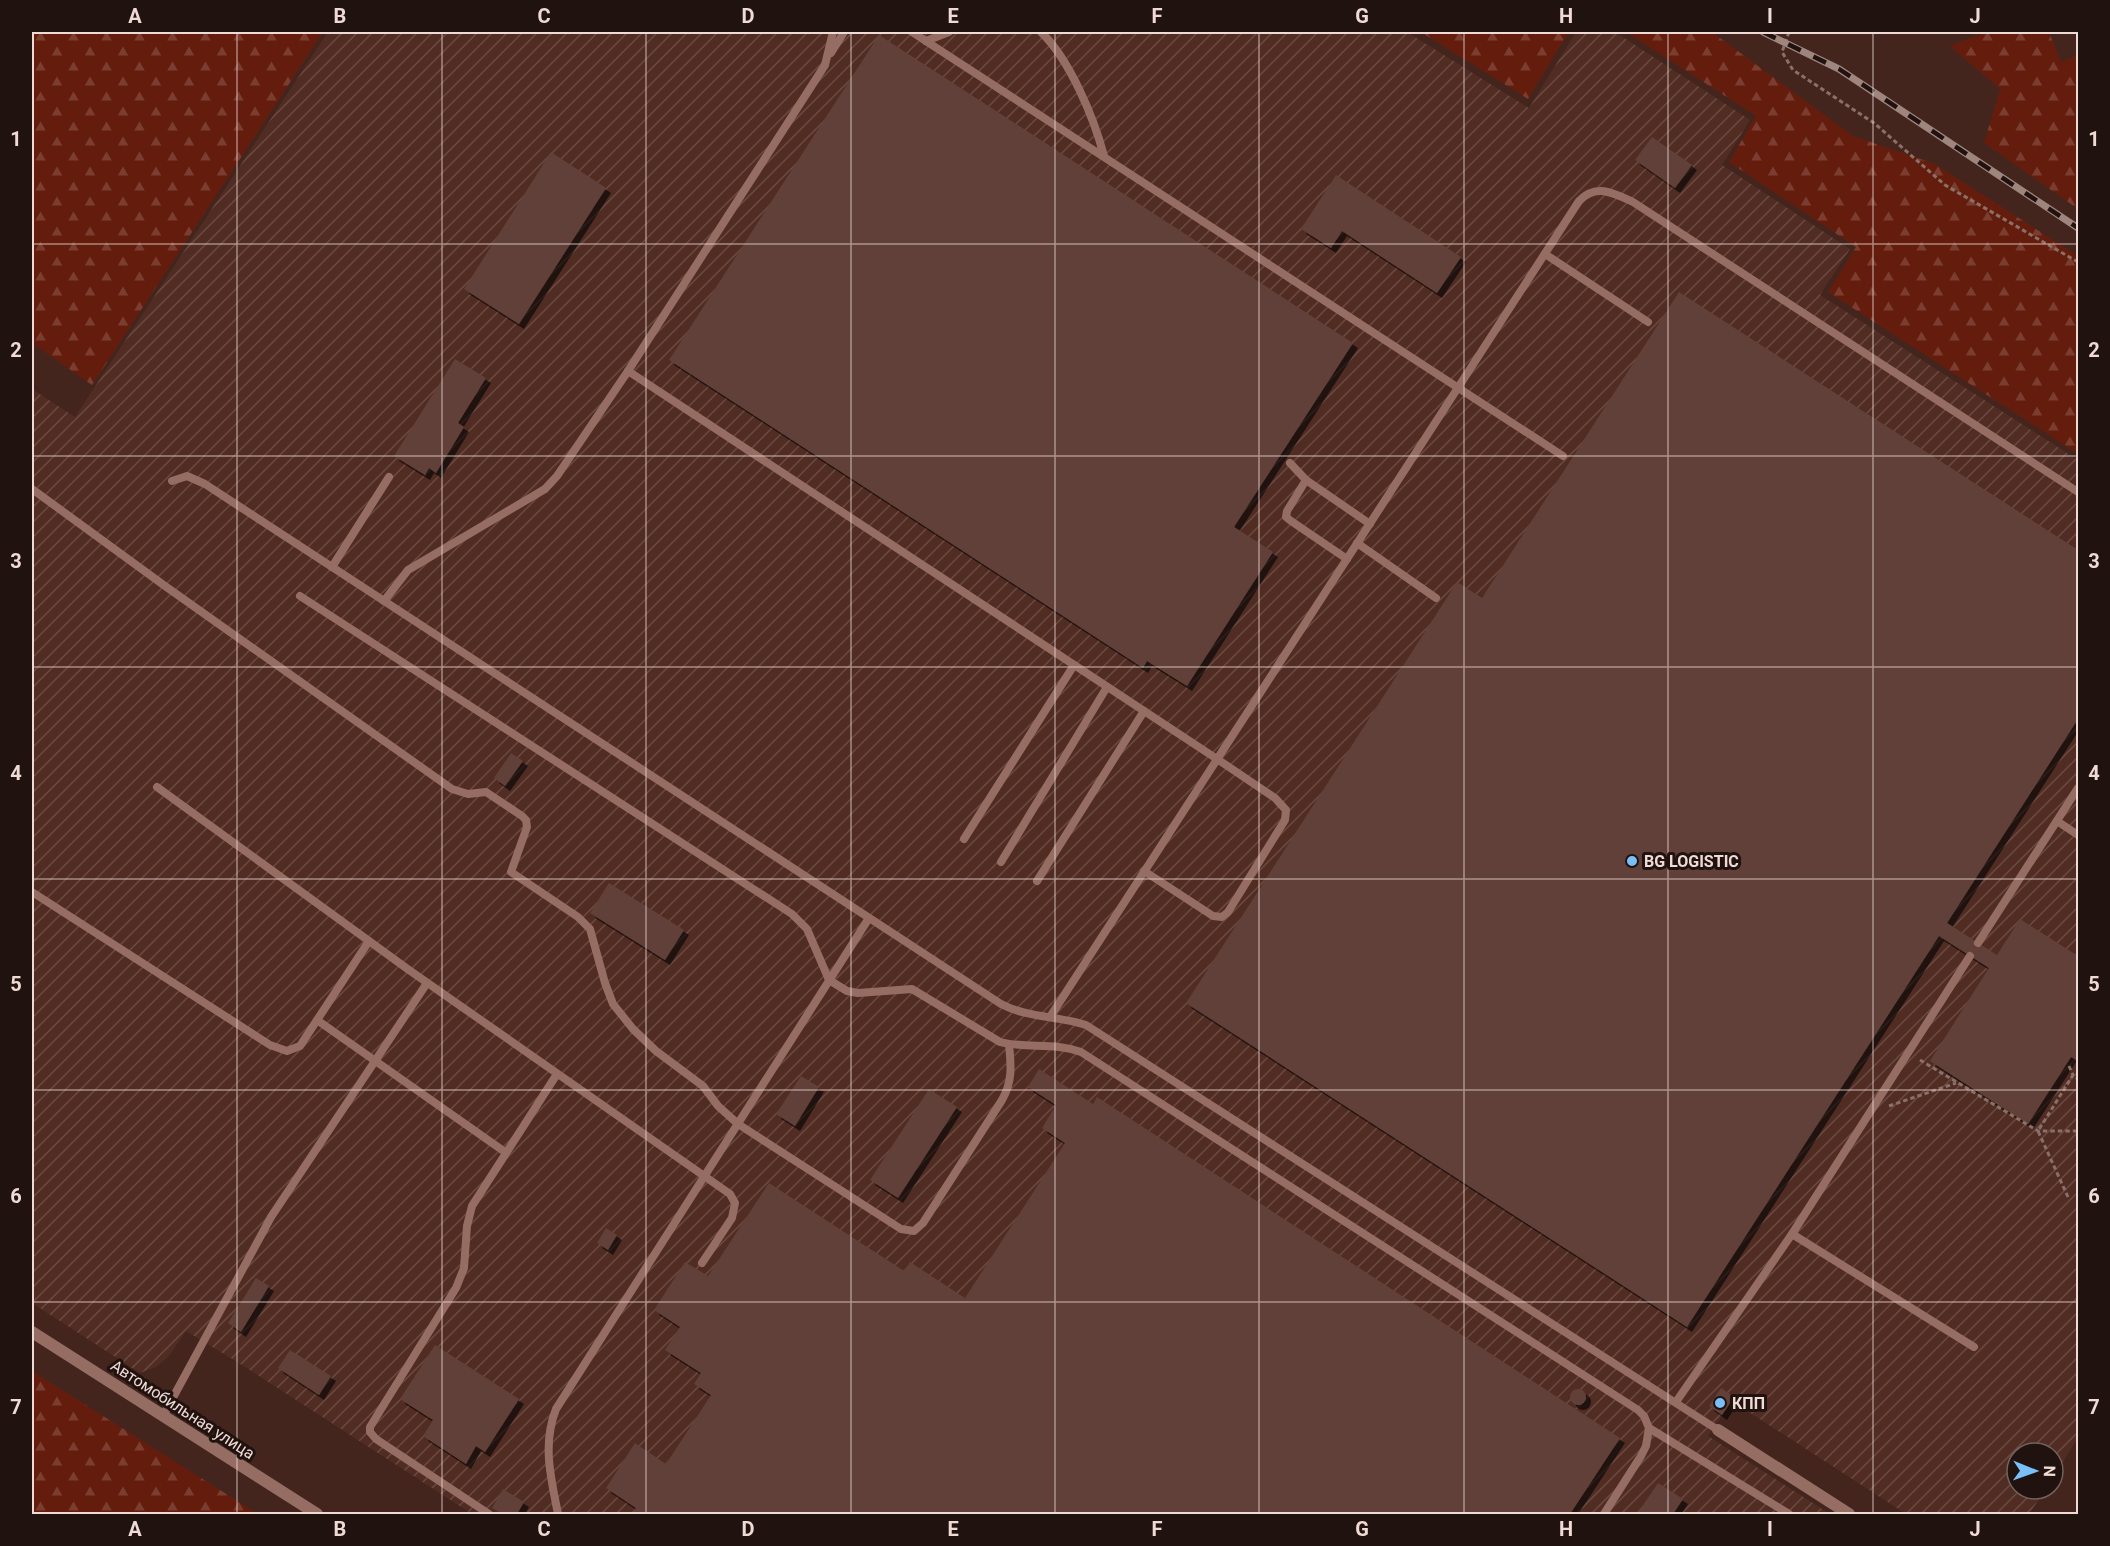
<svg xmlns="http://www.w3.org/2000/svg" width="2110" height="1546" viewBox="0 0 2110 1546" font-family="Roboto,sans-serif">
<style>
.industrial{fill:url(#industrial-furrows)}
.forest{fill:url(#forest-firs)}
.building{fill:#614038;filter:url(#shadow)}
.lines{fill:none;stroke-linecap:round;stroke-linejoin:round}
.path{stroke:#8a7069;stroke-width:3;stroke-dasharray:4.5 3;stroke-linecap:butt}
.service{stroke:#956d63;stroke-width:8}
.minor{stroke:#956d63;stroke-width:12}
.rail-casing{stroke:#9e857e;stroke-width:7}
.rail{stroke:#20120f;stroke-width:4.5;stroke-dasharray:14;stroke-linecap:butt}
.grid{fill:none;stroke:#efdad5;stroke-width:1.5;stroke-opacity:0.55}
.poi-dot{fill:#79bff8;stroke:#20120f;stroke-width:2}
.labels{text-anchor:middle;stroke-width:6;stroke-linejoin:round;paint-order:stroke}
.poi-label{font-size:16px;font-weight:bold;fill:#efdad5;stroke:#20120f;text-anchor:start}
.street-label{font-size:16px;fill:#efdad5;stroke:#20120f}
.neatline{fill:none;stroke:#efdad5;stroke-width:2}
.grid-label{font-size:20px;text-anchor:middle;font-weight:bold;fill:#efdad5}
</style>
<defs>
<pattern id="industrial-furrows" width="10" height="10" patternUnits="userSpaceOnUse" patternTransform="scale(1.5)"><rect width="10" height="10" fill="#512c23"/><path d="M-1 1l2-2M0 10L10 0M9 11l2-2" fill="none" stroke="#6a4a42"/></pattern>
<pattern id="forest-firs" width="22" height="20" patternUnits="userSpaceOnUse" patternTransform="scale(1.5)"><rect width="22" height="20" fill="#641d0d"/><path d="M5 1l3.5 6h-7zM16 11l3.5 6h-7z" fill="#7a3d2f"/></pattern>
<filter id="shadow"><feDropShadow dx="5" dy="5" stdDeviation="0" flood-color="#0009"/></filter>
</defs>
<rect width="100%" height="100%" fill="#43251d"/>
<polygon class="industrial" points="328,32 1407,32 1529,108 1576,32 1615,32 1750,120 1722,165 1850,249 1820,295 2078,460 2078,1438 2053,1477 2053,1453 2017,1453 2017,1489 2046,1489 2029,1514 1906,1514 1732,1401 1708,1436 1830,1514 472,1514 242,1365 186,1331 169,1356 156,1367 140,1373 32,1303 32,389 75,417"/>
<g class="forest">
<polygon points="32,32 323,32 92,385 32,343"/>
<polygon points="1421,32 1569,32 1528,99"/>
<polygon points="1626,32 1712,32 1853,136 1935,164 2078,256 2078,454 1828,292 1856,247 1729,162 1756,116"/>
<polygon points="1985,32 2049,32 2061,62 2078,55 2078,209 1984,143 2000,89 1950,46"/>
<polygon points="32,1371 258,1514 32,1514"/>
</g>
<g class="building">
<polygon points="879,35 1353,343 1234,527 1273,552 1187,686 1147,661 1143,668 669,360"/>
<polygon points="1652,137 1692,165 1675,188 1635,160"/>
<polygon points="551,152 606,188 519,324 464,289"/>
<polygon points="1336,175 1461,257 1437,293 1342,231 1331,248 1301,229"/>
<polygon points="1679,292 2078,550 2078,719 1947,923 1997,955 2020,919 2078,956 2078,1061 2071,1057 2028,1124 1930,1061 1989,968 1939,936 1687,1327 1186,1003 1457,582 1482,598"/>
<polygon points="455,359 486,378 458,423 464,427 436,473 429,468 425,475 394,456"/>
<polygon points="511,753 523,761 505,786 494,778"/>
<polygon points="609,883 684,930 665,960 590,913"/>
<polygon points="1039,1069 1093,1104 1097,1097 1620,1438 1570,1514 632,1514 636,1508 606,1488 635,1443 666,1464 711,1395 694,1384 701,1373 665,1350 680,1327 654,1310 685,1262 708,1276 769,1183 904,1271 910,1262 965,1298 1065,1143 1042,1128 1056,1105 1028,1087"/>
<polygon points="801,1076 819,1087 795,1126 776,1114"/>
<polygon points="929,1089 957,1107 898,1198 870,1180"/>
<polygon points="606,1228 617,1235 608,1250 597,1243"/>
<polygon points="256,1278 269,1286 241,1332 228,1323"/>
<polygon points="435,1345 519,1399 485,1452 476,1446 466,1464 423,1436 433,1420 400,1399"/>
<polygon points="290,1350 331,1376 319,1395 278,1368"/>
<polygon points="1721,1388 1734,1397 1722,1415 1709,1406"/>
<circle cx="1578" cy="1397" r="8"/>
<polygon points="1658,1483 1683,1499 1673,1514 1637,1514"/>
<polygon points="503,1489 524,1502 517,1514 503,1514 492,1508"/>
</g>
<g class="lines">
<g class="path">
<polyline points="1789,32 1782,52 1793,70 1874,123 1945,185 2078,262"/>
<polyline points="1920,1060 2038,1131 2078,1131"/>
<polyline points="2069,1066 2073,1075"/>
<polyline points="1889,1106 1956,1083"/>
<polyline points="2068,1197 2038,1131 2073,1075 2078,1079"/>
</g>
<g class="service">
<polyline points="833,32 825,65 628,371 1217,759 1275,798 1286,810 1285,820 1228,912 1222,917 1213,916 1144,871"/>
<polyline points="912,32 1563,456"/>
<path d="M1041,32C1070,60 1094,118 1104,156"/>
<polyline points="926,41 949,32"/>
<polyline points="831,53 844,32"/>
<polyline points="1545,254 1648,322"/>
<polyline points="1290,463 1306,480"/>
<path d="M172,481L187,476L205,484L1001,1004C1028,1018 1058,1016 1086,1025L1718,1430"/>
<path d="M32,489L165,586L452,789L468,794L486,792L522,816L526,820L527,827L511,872L578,917L590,929L605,983L613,1004L633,1029L656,1051L703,1086L718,1106L738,1124L901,1229L914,1231L923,1223L1002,1100C1013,1081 1011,1065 1009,1044"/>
<polyline points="1357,543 1436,598"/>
<polyline points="1347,559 1291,521 1286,517 1287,511 1306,480 1370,524"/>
<polyline points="332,567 389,477"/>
<path d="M300,596L792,914L807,929L829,980L847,991L858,993L912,989L1000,1042C1027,1049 1054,1042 1081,1052L1638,1410L1644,1416L1649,1428"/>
<polyline points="384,601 408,570 545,489 557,476 628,371"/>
<polyline points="157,787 409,970 730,1194 735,1203 732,1218 702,1263"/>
<polyline points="2057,821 2078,835"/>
<polyline points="964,839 1074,665"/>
<polyline points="1001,862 1107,687"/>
<polyline points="1037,881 1144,711"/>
<polyline points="32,892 270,1045 287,1051 300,1046 369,941"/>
<polyline points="1978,943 2078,788"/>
<path d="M1050,1017L1579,201C1596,183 1614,193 1633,202L2078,492"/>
<polyline points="317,1020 505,1152"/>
<polyline points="1792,1234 1970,956"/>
<polyline points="1676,1402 1792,1234 1974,1347"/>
<polyline points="163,1416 271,1217 427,983"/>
<polyline points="489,1514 376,1439 370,1432 370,1427 456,1288 464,1268 467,1226 472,1206 557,1074"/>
<path d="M558,1514C551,1478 542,1445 556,1409L869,918"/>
<polyline points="1604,1514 1641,1456 1646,1446 1649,1428 1789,1514"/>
</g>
<g class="minor">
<polyline points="32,1332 317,1514"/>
<polyline points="1718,1430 1849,1514"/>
</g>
<defs>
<polyline id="rail" points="1763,32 1839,69 2078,228"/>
</defs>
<use href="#rail" class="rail-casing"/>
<use href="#rail" class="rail"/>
</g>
<path class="grid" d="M237,32V1514M442,32V1514M646,32V1514M851,32V1514M1055,32V1514M1259,32V1514M1464,32V1514M1668,32V1514M1873,32V1514M32,244H2078M32,456H2078M32,667H2078M32,879H2078M32,1090H2078M32,1302H2078"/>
<g class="poi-dot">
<circle cx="1632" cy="861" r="6"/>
<circle cx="1720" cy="1403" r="6"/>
</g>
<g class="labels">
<g class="poi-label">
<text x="1644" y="867">BG LOGISTIC</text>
<text x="1732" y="1409">КПП</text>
</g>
<g class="street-label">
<text transform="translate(183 1409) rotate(33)" y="6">Автомобильная улица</text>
</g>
</g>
<rect width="2110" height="1546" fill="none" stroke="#20120f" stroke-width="66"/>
<g transform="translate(2035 1471) rotate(91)"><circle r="28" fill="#20120f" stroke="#73625e" stroke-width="1.5"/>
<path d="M0-4.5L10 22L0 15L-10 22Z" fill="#79bff8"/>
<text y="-9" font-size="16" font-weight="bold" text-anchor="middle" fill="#efdad5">N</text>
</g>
<rect x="33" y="33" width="2044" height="1480" class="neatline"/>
<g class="grid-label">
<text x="135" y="23">A</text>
<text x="340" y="23">B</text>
<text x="544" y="23">C</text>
<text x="748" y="23">D</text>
<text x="953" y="23">E</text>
<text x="1157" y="23">F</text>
<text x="1362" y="23">G</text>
<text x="1566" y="23">H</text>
<text x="1770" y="23">I</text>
<text x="1975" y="23">J</text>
<text x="16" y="146">1</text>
<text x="2094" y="146">1</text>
<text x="16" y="357">2</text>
<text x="2094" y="357">2</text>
<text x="16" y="568">3</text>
<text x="2094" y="568">3</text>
<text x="16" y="780">4</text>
<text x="2094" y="780">4</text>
<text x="16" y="991">5</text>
<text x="2094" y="991">5</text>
<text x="16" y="1203">6</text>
<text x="2094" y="1203">6</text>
<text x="16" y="1414">7</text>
<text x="2094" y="1414">7</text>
<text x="135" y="1536">A</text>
<text x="340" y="1536">B</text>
<text x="544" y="1536">C</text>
<text x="748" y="1536">D</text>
<text x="953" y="1536">E</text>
<text x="1157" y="1536">F</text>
<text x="1362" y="1536">G</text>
<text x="1566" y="1536">H</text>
<text x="1770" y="1536">I</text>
<text x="1975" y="1536">J</text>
</g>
</svg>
